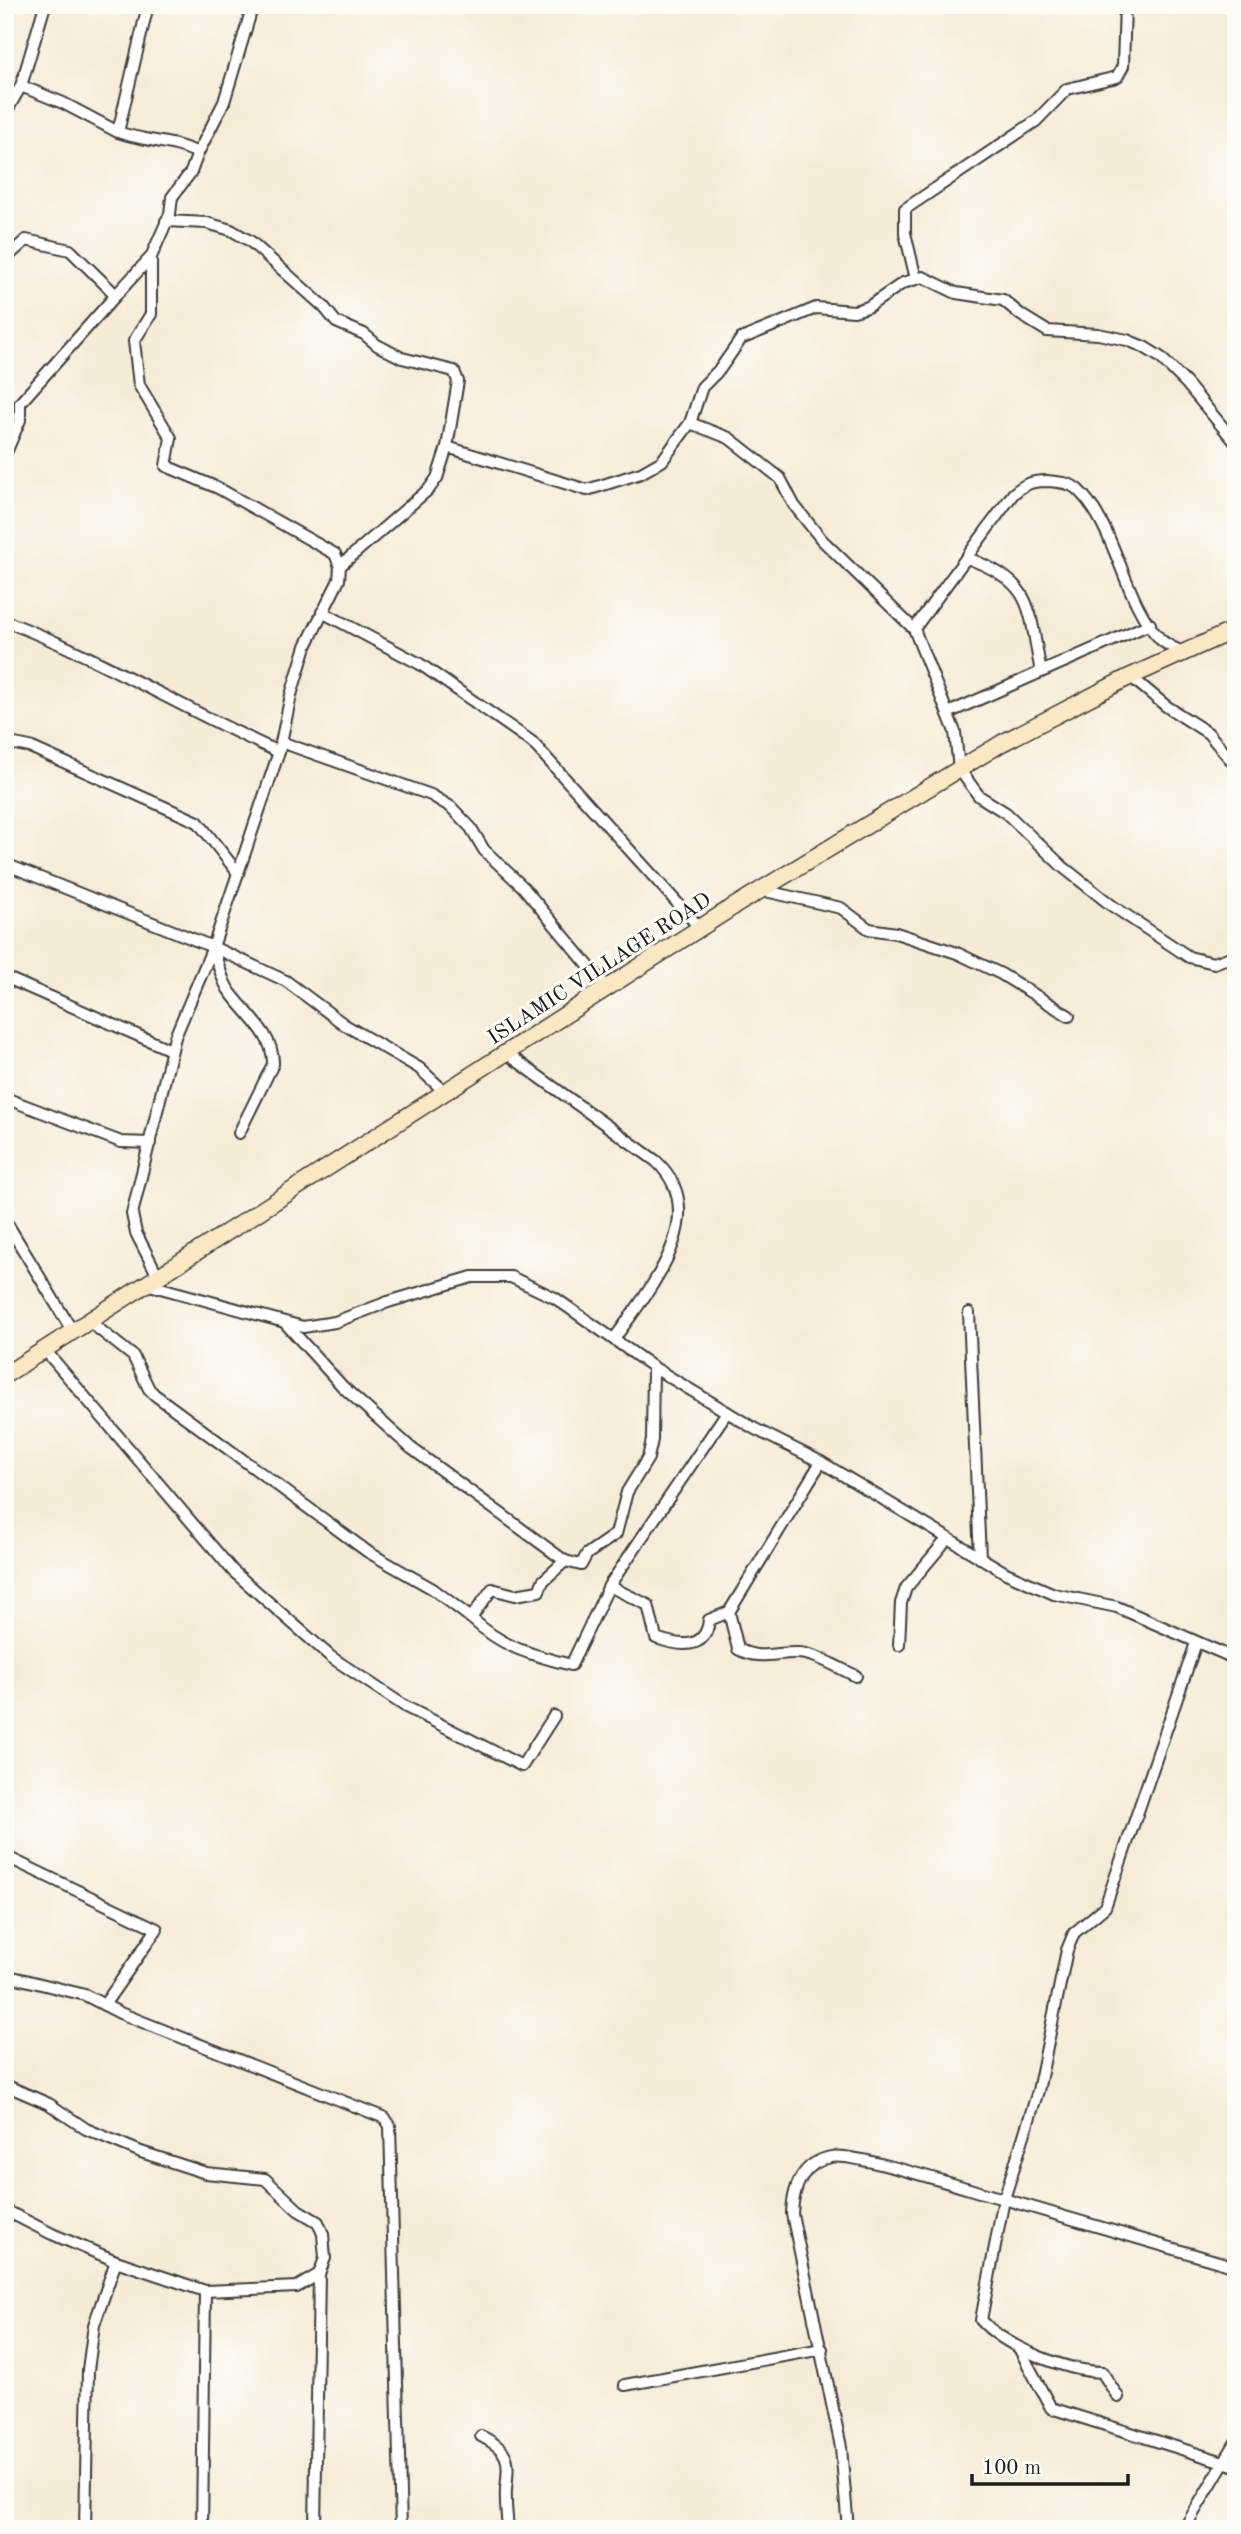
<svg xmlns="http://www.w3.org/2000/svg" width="1241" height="2534" viewBox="0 0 1241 2534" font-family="'Old Standard TT',serif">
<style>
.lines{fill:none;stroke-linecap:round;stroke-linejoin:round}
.street-casing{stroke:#3d3b38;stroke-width:14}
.secondary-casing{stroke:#3d3b38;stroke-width:19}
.street{stroke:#fff;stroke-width:10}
.secondary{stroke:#fae7c3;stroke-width:16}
.labels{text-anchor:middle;stroke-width:6;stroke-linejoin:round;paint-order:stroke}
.street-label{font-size:21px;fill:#1c1c1c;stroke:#fdfcf7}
</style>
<rect width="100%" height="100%" fill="#fdfcf7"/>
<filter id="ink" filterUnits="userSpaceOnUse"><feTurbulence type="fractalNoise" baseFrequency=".0143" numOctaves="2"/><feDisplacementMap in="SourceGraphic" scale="14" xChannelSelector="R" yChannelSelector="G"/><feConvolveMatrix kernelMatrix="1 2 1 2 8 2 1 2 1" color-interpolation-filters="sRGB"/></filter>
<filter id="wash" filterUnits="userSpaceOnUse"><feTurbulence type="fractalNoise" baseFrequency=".00686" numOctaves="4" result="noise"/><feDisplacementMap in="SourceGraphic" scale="28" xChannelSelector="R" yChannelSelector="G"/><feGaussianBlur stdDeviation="1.57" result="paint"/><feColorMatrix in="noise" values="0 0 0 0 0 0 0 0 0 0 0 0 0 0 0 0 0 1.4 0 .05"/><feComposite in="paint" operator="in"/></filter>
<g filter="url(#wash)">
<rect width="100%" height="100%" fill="#f6ebd7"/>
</g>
<g filter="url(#ink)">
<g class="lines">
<defs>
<g id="street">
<polyline points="21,86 63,103 118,132 148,5"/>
<polyline points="5,114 21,86 45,5"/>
<path d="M118,132C145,142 172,140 198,153"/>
<polyline points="166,221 207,223 231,230 250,241 324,307 336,322 364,334 377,345 402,358 454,371 458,381 447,447"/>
<polyline points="5,259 26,240 70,250 116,295 20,403 20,420 5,455"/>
<polyline points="916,279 905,233 905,209 1036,121 1067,89 1117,77 1123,66 1125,5"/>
<polyline points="116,295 151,257"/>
<polyline points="690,423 729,438 780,478 794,505 822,540 914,629 955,732 959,769 979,796 1006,813 1063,867 1111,905 1189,957 1214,963 1236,955"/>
<path d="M967,558C1036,583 1028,609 1041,672"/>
<polyline points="340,566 429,489 437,478 447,447 587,490 641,473 662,461 690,423 702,387 720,369 741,339 816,308 854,311 868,307 903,283 923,277 956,293 1003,300 1021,315 1047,331 1098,334 1127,340 1144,347 1160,357 1186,383 1236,443"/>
<polyline points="322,612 420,664 532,742 700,928"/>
<path d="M5,621C100,657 186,711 279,752"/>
<path d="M914,629L1013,494C1024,484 1032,481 1047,481C1057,482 1069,482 1077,489C1117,526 1122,599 1160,639C1166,645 1176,649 1184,653"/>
<polyline points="1130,676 1166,706 1208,733 1236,766"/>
<polyline points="948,713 1150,624"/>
<polyline points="5,742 30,747 198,822 238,873"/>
<polyline points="281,742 431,795 451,807 471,828 484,850 523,887 607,988"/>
<polyline points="5,864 213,947 286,981 345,1025 419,1068 445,1092"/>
<polyline points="761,890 841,908 869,929 896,933 957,953 1001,974 1069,1016"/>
<path d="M213,947C217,961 221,977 228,989C244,1013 274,1033 273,1064L239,1133"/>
<polyline points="5,977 171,1050"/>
<path d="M506,1053L656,1161C714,1215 649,1290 614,1339"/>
<polyline points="5,1098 121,1142 150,1143"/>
<polyline points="5,1220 73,1332"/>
<polyline points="159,1278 136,1233 132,1214 175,1037 213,947 279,752 291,695 306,646 339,580 340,566 335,554 218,488 166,466 171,438 139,385 134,341 151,314 151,257 170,214 172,197 191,172 198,153 224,102 253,5"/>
<polyline points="146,1284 303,1327 335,1322 388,1302 472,1277 511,1277 555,1298 653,1367 755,1429 821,1462 1006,1573 1054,1594 1117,1607 1236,1659"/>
<polyline points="969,1313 980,1558"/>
<polyline points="90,1322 133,1356 149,1389 155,1395 368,1552 433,1589 471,1618 492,1589 515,1595 539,1591 543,1581 565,1561 581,1565 587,1554 616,1534 627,1492 648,1458 652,1440 653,1367"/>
<polyline points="286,1324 343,1387 411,1448 565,1561"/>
<polyline points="45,1350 233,1571 331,1657 406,1707 522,1766 554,1716"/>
<path d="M727,1412L609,1586L648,1605L656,1638C679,1646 706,1651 709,1620L729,1612L821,1462"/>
<path d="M729,1612L738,1649C760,1661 774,1652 798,1653C817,1654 838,1668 856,1676"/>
<path d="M471,1618C503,1648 530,1654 571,1665L609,1586"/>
<polyline points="1196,1643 1105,1907 1074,1933 1067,1950 1038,2091 1004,2199 1236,2267"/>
<polyline points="899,1645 901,1603 906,1588 948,1538"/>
<polyline points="5,1856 157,1929 104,2005"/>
<polyline points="5,1975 85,1995 120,2013 385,2118 390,2126 401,2529"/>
<polyline points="5,2085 49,2104 86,2129 141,2152 206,2173 265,2179 298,2210 318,2222 323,2234 325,2258 319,2274 297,2287 205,2291 116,2261"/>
<polyline points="5,2210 52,2234 116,2261 94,2325 88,2370 85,2529"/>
<polyline points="1019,2348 1051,2408 1236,2466"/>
<polyline points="625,2385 822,2349"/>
<path d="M481,2436C511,2451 509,2460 506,2489C505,2502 507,2516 508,2529"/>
<polyline points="202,2529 205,2291"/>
<polyline points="315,2529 319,2274"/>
<path d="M848,2529L841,2447L792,2214C793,2187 802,2163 831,2157C855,2152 973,2191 1004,2199L981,2320C1005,2347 1066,2371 1102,2372L1118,2397"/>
<polyline points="1184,2529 1236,2442"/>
</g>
<polyline id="secondary" points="5,1375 728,910 1002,743 1125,679 1236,629"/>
</defs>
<use href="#street" class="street-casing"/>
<use href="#secondary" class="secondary-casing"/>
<use href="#street" class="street"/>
<use href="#secondary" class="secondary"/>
</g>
</g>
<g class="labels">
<g class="street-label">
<text transform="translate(599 968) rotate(-33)" y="7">ISLAMIC VILLAGE ROAD</text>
</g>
</g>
<rect width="1241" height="2534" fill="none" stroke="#fdfcf7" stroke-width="28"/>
<path d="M972 2474v10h156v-10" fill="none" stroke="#1c1c1c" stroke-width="3.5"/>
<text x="982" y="2474" font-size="21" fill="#1c1c1c" stroke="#fdfcf7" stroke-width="5" paint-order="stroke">100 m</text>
</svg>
